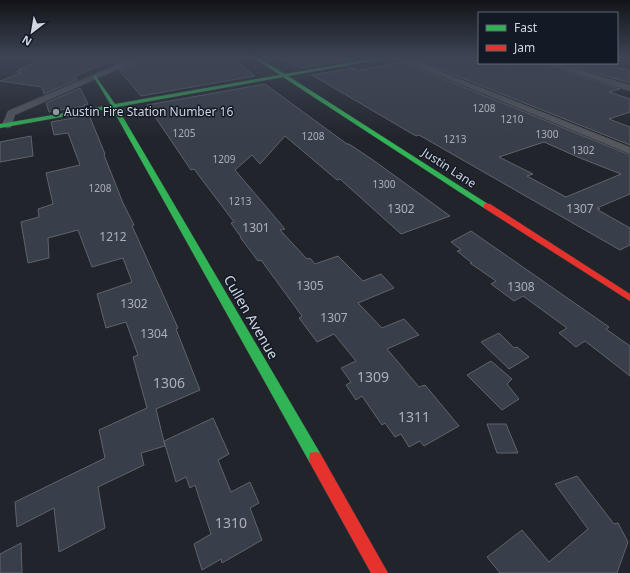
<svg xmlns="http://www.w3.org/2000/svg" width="630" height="573" viewBox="0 0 630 573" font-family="'Noto Sans',sans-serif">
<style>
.building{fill:#393f4a;stroke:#60636a;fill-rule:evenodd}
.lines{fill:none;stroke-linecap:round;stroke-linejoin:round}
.street-casing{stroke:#3b3e44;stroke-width:1}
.fast-casing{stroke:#3b3e44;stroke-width:1}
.jam-casing{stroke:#3b3e44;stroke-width:1}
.street{fill:#54585d;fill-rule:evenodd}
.fast{fill:#30b455;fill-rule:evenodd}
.jam{fill:#e5322d;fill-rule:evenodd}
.poi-dot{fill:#9398a0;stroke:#131a26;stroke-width:1.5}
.labels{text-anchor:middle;stroke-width:3;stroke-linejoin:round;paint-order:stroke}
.far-number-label{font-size:10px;fill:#abb1ba}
.far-poi-label{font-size:12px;fill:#d1d7df;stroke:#131a26;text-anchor:start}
.far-street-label{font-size:12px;fill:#d1d7df;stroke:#131a26}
.number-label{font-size:12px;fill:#abb1ba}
.street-label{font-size:14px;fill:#d1d7df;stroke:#131a26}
.near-number-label{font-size:14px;fill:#abb1ba}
</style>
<rect width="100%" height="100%" fill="#21242b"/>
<g class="building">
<polygon points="50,58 129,58 115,64 113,60 75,76 77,80 44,94 42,87 0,81 22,73 16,72 23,70 19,69"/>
<polygon points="144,58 186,58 191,61 198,60 199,61 217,58 231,58 255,76 141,96 119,70"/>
<polygon points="283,58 355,58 355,59 300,68"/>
<polygon points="420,58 479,58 479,63 544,63 620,89 609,92 630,99 630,112 609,119 630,127 630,145 414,59"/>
<path d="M402,62L630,155V194L597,208L600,209L598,210L630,228V245L620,250L419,135L416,136L312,75L355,68L356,71ZM544,142L580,158L621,174L566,197L527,176L533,174L499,157Z"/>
<polygon points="562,63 600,63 630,71 630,83"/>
<polygon points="265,84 347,144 349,144 373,160 450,216 401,234 340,179 337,180 285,136 260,164 252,155 235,170 285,229 280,230 307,259 310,258 315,264 338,256 363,281 381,274 394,288 358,303 382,328 404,319 419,335 387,349 419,387 425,385 459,426 424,446 420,441 409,447 401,434 395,437 385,423 382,425 362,396 356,400 346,385 351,382 341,368 356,361 334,334 317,342 299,318 302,316 261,260 258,261 240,237 241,237 231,223 234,222 194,169 191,170 147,105"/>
<polygon points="80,88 88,104 84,105 85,106 49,112 46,103"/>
<polygon points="89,115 105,154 104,155 123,203 134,225 132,226 138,239 178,328 176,329 200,390 156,409 165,446 141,453 144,465 98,487 105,528 59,552 54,508 17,527 15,502 105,458 99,430 147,408 133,357 138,355 126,322 106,328 97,294 132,282 123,258 92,267 78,230 48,238 49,258 28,263 21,222 39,217 38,209 53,204 46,173 80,165 68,133 54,135 51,122"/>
<polygon points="31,136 33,156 0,162 0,142"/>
<polygon points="471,231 609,327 606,329 630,346 630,376 585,341 576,347 559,333 567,328 523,296 514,301 491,284 496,281 470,263 472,263 457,251 461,250 451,242"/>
<polygon points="499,333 514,348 517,347 529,357 509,369 481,342"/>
<polygon points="491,361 512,379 507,384 519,399 502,410 467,375"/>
<polygon points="213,418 229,454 218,460 231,492 250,482 259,503 250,508 262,540 222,563 221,559 202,570 194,544 211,534 195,485 190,488 186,477 176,482 164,441"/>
<polygon points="487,424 506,424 518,453 497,453"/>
<polygon points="577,476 614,524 618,523 628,542 617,573 500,573 487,557 522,530 549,562 588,529 555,484"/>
<polygon points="21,543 22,573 0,573 0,554"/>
</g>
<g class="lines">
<defs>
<g id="street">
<polygon points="0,58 6,58 0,60"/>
<polygon points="133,58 143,58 15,115 11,127 7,128 2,125 8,111"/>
<polygon points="397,58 407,58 630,147 630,154"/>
<polygon points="545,63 557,63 630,85 630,91"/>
</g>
<polygon id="fast" points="254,58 258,58 285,74 379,58 387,58 288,76 491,206 487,208 484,208 283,77 117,107 320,453 321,458 320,463 315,464 310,463 112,108 0,128 0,124 111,105 93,76 95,75 115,104 280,75"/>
<g id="jam">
<polygon points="484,204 490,204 630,294 630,301 484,208"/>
<polygon points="315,452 320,453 388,573 371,573 310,463 309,458 310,453"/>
</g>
</defs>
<use href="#street" class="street-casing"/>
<use href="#fast" class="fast-casing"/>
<use href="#jam" class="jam-casing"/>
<use href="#street" class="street"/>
<use href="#fast" class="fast"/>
<use href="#jam" class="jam"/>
</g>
<linearGradient id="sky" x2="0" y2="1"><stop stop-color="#121418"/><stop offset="0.42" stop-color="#3d4555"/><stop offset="1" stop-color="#3d4555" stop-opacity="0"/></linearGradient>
<rect width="630" height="138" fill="url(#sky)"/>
<circle class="poi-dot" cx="56" cy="112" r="4"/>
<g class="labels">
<g class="far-number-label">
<text x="484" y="112">1208</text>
<text x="512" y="123">1210</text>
<text x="184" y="137">1205</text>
<text x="547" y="138">1300</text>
<text x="313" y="140">1208</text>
<text x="455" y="143">1213</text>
<text x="583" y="154">1302</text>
<text x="224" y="163">1209</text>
<text x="384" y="188">1300</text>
<text x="100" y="192">1208</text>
<text x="240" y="205">1213</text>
</g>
<g class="far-poi-label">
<text x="64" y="116">Austin Fire Station Number 16</text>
</g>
<g class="far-street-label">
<text transform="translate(449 168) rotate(33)" y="4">Justin Lane</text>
</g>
<g class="number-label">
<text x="401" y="213">1302</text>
<text x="580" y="213">1307</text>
<text x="256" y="232">1301</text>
<text x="113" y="241">1212</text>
<text x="310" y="290">1305</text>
<text x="521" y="291">1308</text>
<text x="134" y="308">1302</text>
<text x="334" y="322">1307</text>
<text x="154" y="338">1304</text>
</g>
<g class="street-label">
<text transform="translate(251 317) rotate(60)" y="5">Cullen Avenue</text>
</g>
<g class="near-number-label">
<text x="373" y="382">1309</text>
<text x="169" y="388">1306</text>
<text x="414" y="422">1311</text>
<text x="231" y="528">1310</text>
</g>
</g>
<rect x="478" y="12" width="140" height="52" fill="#131a26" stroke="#5f6670"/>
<rect x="486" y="25" width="20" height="6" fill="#30b455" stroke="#5f6670"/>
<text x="514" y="32" font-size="12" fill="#d1d7df">Fast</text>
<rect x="486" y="45" width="20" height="6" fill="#e5322d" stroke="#5f6670"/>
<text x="514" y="52" font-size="12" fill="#d1d7df">Jam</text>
<g transform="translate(32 32) rotate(211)" stroke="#131a26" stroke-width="3" paint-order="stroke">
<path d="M0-3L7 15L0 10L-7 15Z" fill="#d1d7df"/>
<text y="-6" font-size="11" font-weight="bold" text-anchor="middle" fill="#d1d7df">N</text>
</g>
</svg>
